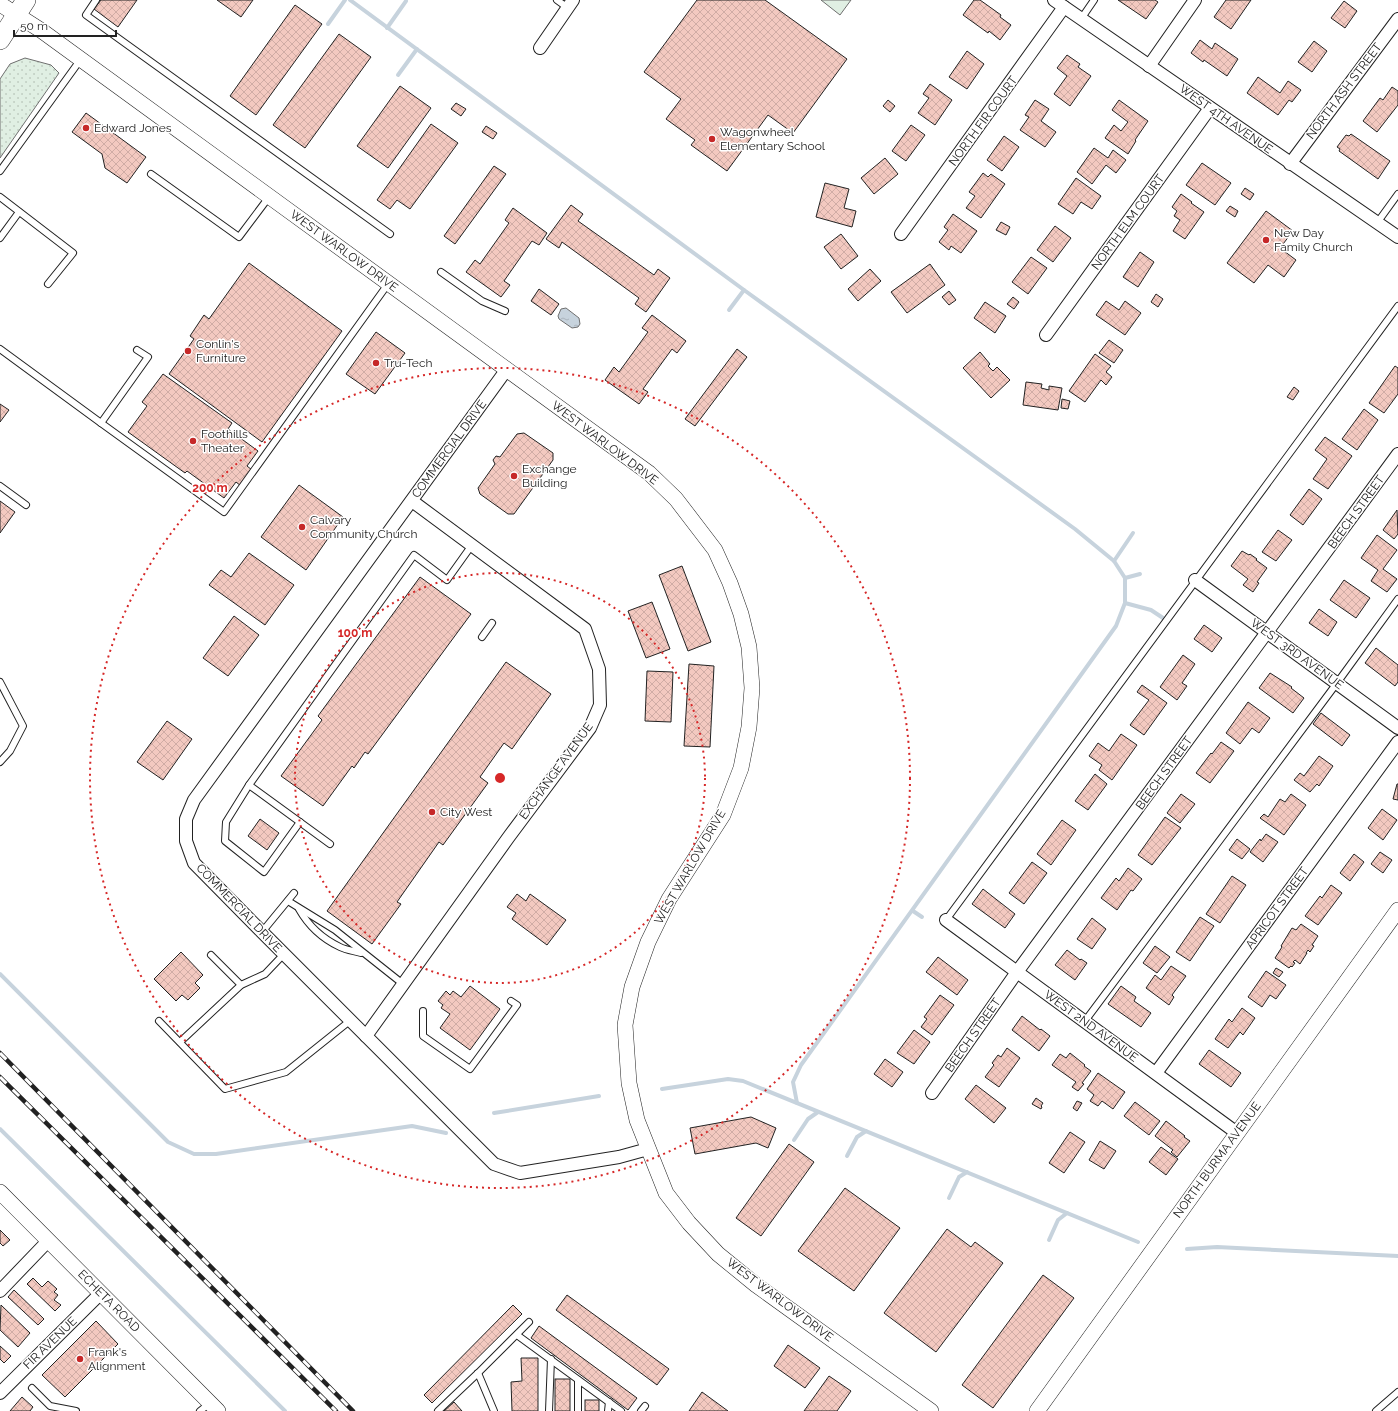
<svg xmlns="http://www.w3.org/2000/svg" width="1398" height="1411" viewBox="0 0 1398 1411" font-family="Raleway,sans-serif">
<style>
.grass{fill:url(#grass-dots);stroke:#6f6f6f}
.park{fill:#e0efe3;stroke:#6f6f6f}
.water{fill:url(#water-ripples);stroke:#6f6f6f}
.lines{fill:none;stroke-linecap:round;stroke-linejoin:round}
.stream{stroke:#c7d3dd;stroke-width:4}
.building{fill:url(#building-cross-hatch);stroke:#222}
.service-casing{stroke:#222;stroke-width:8}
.minor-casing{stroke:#222;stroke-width:14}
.tertiary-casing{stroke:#222;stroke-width:16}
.primary-casing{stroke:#222;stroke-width:20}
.service{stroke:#fff;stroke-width:6}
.minor{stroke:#fff;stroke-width:12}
.tertiary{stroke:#fff;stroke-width:15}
.primary{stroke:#fff;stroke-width:19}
.rail-casing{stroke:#222;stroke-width:4.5}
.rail{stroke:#fff;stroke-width:3;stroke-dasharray:9;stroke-linecap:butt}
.ring{fill:none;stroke:#d62828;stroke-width:2;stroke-dasharray:2 4}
.poi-dot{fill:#c62828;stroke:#fff;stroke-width:1.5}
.labels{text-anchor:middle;stroke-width:3;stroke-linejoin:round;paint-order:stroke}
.street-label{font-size:12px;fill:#222;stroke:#fff}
.poi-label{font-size:12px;fill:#222;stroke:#fff;text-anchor:start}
.centre{fill:#d62828;stroke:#fff;stroke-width:2}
.ring-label{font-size:12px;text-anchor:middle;font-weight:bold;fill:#d62828;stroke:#fff;stroke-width:3;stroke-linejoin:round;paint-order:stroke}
</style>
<defs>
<pattern id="grass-dots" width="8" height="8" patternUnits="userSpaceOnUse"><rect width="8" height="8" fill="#e0efe3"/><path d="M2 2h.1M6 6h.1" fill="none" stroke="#c0cdc2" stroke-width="1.8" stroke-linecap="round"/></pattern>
<pattern id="water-ripples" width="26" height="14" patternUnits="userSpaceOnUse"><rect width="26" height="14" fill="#c7d3dd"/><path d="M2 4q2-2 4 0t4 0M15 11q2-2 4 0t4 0" fill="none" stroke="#abb5bd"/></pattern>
<pattern id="building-cross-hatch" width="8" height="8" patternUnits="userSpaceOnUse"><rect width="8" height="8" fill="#f3c9c0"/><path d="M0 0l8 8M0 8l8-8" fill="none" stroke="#d0aca5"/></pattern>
</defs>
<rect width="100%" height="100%" fill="#fff"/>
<polygon class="grass" points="25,58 51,65 59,73 0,158 0,79 10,64"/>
<polygon class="park" points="821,0 851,0 840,15"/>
<polygon class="water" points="566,308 579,318 580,324 578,327 572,328 559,319 558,316 561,309"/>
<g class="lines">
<g class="stream">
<polyline points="350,0 744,290 1075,529 1114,561 1125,578 1125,603 1116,626 801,1065 793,1082 797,1103"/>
<polyline points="328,24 345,0"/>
<polyline points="387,28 406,1"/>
<polyline points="398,75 417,49"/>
<polyline points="729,310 744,290"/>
<polyline points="1114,561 1133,533"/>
<polyline points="1125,578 1140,574"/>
<polyline points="1125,603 1151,610 1163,618"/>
<polyline points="913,911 922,917"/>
<polyline points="0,974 168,1142 194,1154 216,1154 412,1126 446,1133"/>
<polyline points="662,1089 728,1079 743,1081 1138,1242"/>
<polyline points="494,1113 599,1096"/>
<polyline points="0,1129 285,1411"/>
<polyline points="794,1140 808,1119 818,1112"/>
<polyline points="847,1156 857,1137 866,1131"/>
<polyline points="949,1198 959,1177 967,1172"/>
<polyline points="1049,1240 1058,1220 1067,1213"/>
<polyline points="1187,1249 1217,1247 1398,1256"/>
</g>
</g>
<g class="building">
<polygon points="101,0 137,0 118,27 94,9"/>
<polygon points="217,0 253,0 241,17"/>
<polygon points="697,0 765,0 847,59 793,133 768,115 727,171 691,145 695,140 666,119 681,99 644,72"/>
<polygon points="974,0 980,0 1001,15 1000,17 1011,25 1000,40 989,31 988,33 963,15"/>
<polygon points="1118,0 1155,0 1158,2 1146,19"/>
<polygon points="1226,0 1251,0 1231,29 1214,17"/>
<polygon points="1344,1 1357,11 1345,28 1331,18"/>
<polygon points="295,5 322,24 256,115 230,96"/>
<polygon points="339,34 371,57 305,148 273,125"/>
<polygon points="1200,40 1212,49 1215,43 1238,59 1227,76 1204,60 1203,62 1191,53"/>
<polygon points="1314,41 1327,51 1312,72 1298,62"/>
<polygon points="967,51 984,64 967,89 949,77"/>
<polygon points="1067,55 1080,64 1078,67 1091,76 1070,106 1054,94 1067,76 1057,68"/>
<polygon points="1258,77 1280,93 1288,81 1301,90 1292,102 1289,100 1278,115 1247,93"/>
<polygon points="930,84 952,100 935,125 918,113 929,98 923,94"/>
<polygon points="400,86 431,108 388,168 357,146"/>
<polygon points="1392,87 1398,91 1398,105 1377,132 1363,121 1380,98 1383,100"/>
<polygon points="888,100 895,106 890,112 883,106"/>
<polygon points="1035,100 1049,109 1041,121 1056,132 1045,147 1020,130 1029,117 1025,115"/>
<polygon points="1119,100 1148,121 1135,140 1136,141 1128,154 1105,138 1114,125 1121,131 1128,122 1112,110"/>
<polygon points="456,103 466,109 461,116 451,109"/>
<polygon points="86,113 146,157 127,183 105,168 102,154 72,132"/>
<polygon points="431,124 458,143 410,209 397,200 390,209 377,200"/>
<polygon points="911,125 925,135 906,161 892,151"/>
<polygon points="486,126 497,133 493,139 482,132"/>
<polygon points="1351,134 1390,161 1378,179 1339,151 1340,149 1337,147 1346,135 1349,136"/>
<polygon points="1004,136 1019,147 1002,171 987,160"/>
<polygon points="1094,148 1108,158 1113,150 1126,160 1116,173 1106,165 1092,184 1077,172"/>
<polygon points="885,158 898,174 874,194 861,178"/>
<polygon points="1202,163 1231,183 1215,205 1186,185"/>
<polygon points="494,166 506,174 455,244 444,236"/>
<polygon points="983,173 988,177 991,174 1005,184 981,218 966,208 975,196 969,192"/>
<polygon points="1076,178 1101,196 1092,209 1081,202 1073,214 1058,204"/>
<polygon points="825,183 849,189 844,208 856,211 852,227 816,217"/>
<polygon points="1245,188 1254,194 1250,200 1241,194"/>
<polygon points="1181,194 1192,202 1191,203 1204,212 1185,239 1173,231 1180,220 1174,216 1177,211 1172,207"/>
<polygon points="571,205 583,214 578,221 654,275 658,269 670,278 646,312 635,304 639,298 562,242 559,248 546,239"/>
<polygon points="1230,206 1238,211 1235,217 1226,211"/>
<polygon points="513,208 547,233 539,245 532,241 504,281 510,285 501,297 466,272 475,260 480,264 509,223 505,220"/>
<polygon points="1266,211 1293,231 1280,248 1296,260 1284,277 1268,265 1254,283 1227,263"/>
<polygon points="953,214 977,231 961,253 951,246 949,250 939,242 948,230 944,227"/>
<polygon points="1001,222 1010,227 1006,235 996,230"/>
<polygon points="1055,226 1071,238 1053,262 1037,250"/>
<polygon points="841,234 858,256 841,269 824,247"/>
<polygon points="1140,252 1154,262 1138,287 1123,277"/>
<polygon points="1031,257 1047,268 1028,294 1012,282"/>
<polygon points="249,263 342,331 262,442 169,374 194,339 190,336 204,315 209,319"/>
<polygon points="930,264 945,285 907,313 891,292"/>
<polygon points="870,269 881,281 858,301 848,289"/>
<polygon points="539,289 559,304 551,315 531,301"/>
<polygon points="949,291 956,300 949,305 942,297"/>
<polygon points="1156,294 1163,299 1158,307 1151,302"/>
<polygon points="1013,297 1019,302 1014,309 1007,304"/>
<polygon points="1106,301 1119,310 1125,301 1141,313 1125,335 1096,315"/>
<polygon points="985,302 1006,316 995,333 974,318"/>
<polygon points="652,315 686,341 677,353 672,349 643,389 648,392 639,404 605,380 614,367 619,372 648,332 642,328"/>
<polygon points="376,332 405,353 375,394 346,374"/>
<polygon points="1109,340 1123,350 1114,363 1099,353"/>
<polygon points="737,349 747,357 695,426 685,419"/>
<polygon points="980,352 990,364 988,366 993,371 997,367 1010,380 991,398 963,368"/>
<polygon points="1095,354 1111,366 1106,372 1112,377 1106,385 1101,380 1085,402 1069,391"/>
<polygon points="1395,366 1398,368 1398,394 1384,413 1369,403"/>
<polygon points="163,374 232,423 228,429 258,451 247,466 252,470 241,486 236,482 224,498 187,471 185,473 128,432 147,406 142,402"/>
<polygon points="1026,382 1042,384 1041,388 1049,390 1049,386 1062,388 1058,410 1023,405"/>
<polygon points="1294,387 1299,391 1293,400 1287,397"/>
<polygon points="1062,399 1070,401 1068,409 1061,408"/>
<polygon points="0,404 9,410 0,422"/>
<polygon points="1364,409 1378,420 1357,450 1342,439"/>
<polygon points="524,433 553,453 553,460 514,514 508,514 480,494 478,488 495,464 493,460 496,456 500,457 517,434"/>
<polygon points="1325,437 1352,456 1328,489 1313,479 1327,459 1315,450"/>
<polygon points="299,485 343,517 306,570 261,537"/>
<polygon points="1309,489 1322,499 1303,525 1290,515"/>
<polygon points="0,501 15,512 0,533"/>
<polygon points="1397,510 1398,534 1394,539 1383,530"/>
<polygon points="1278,530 1292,540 1276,561 1262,552"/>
<polygon points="1377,535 1397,550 1383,569 1397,579 1387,592 1371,581 1378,570 1361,558"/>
<polygon points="1242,551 1249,555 1250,554 1257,559 1256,560 1267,568 1257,582 1259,583 1253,592 1243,585 1248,579 1231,566"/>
<polygon points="249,553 294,585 265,625 209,585 221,570 231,577"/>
<polygon points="682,566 711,642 688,651 659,575"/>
<polygon points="420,577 471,614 368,754 365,752 354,768 352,766 323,806 281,776 322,720 318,716"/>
<polygon points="1344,580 1370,598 1356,618 1330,600"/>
<polygon points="652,602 670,649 646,658 628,611"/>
<polygon points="1319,609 1337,622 1328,636 1309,623"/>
<polygon points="234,616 259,635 228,676 203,658"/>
<polygon points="1204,625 1222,638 1212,652 1194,639"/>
<polygon points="1376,648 1398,665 1398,682 1395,686 1365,663"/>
<polygon points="1183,655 1195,664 1182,683 1187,686 1177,700 1160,687"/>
<polygon points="506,662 551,694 512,749 504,743 480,777 488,783 443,845 439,842 397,902 401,904 372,944 327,911"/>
<polygon points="689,664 714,666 710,747 684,746"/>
<polygon points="647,671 673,672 671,722 645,721"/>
<polygon points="1270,673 1292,687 1291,688 1304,698 1293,713 1259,688"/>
<polygon points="1142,685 1167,703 1144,735 1130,725 1149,700 1137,692"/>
<polygon points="1248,702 1270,718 1259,733 1252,728 1240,744 1226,733"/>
<polygon points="1321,713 1350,735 1342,746 1313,724"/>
<polygon points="167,721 192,739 163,780 137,762"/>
<polygon points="1121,734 1137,745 1112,780 1099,770 1102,765 1089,756 1098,743 1109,751"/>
<polygon points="1221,742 1234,751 1210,783 1196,773 1211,753 1212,754"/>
<polygon points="1319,756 1333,766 1319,786 1317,784 1310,792 1294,780 1300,773 1304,776"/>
<polygon points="1095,774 1107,784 1088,810 1075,801"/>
<polygon points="1397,784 1398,784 1398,800 1393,799"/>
<polygon points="1181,794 1195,804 1180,823 1167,813"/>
<polygon points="1291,794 1306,805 1284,835 1260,818 1264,814 1268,817 1280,799 1285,802"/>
<polygon points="1382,809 1397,820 1383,840 1368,828"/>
<polygon points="1165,817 1181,828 1152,865 1138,855"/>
<polygon points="260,819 279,833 267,850 248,836"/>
<polygon points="1062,820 1076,830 1051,865 1037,854"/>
<polygon points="1266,834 1278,842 1263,862 1250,852 1260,839 1261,841"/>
<polygon points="1237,839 1250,849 1242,859 1229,850"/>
<polygon points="1380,852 1392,860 1383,873 1371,864"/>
<polygon points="1354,854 1364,862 1350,881 1340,873"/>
<polygon points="1032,862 1047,873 1024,904 1009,893"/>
<polygon points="1128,868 1142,879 1133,891 1131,890 1117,910 1101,898 1116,878 1119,881"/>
<polygon points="1232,876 1246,885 1220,923 1206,914"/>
<polygon points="1331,885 1342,893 1318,925 1305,916 1320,896 1322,898"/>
<polygon points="983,889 1015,914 1005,928 972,904"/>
<polygon points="517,894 526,901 530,894 566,920 547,945 512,919 516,913 507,907"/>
<polygon points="1200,917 1214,926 1190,961 1176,952"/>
<polygon points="1092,918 1106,929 1092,949 1077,939"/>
<polygon points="1301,924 1318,936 1312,945 1314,946 1310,952 1308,950 1306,953 1307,953 1300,964 1295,960 1293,962 1295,963 1292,967 1291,966 1289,968 1275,958 1282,947 1281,946 1292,928 1296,930"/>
<polygon points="1155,946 1170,957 1157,973 1143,963"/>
<polygon points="1067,950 1080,960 1081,959 1087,963 1075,980 1055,965"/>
<polygon points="181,952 203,975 195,983 200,988 188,1000 182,995 176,1001 154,979"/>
<polygon points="938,957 968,980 957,995 926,972"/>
<polygon points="1171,966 1186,976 1172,995 1174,997 1169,1005 1146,988 1155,975 1161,980"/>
<polygon points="1276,968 1283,972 1279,977 1273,973"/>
<polygon points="1266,971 1286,985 1276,999 1270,995 1262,1007 1248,997"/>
<polygon points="470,986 500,1009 470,1050 440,1028 450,1014 441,1008 443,1005 438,1001 446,991 450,995 453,991 461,997"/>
<polygon points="1121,986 1136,997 1134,1001 1151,1013 1141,1027 1108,1004"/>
<polygon points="940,995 954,1005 932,1035 921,1027 927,1019 924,1017"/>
<polygon points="1242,1008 1255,1018 1243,1035 1240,1032 1228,1048 1215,1039 1229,1019 1232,1022"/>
<polygon points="1022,1016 1040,1030 1041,1029 1050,1036 1039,1051 1012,1030"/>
<polygon points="914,1030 930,1042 914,1064 897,1053"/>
<polygon points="1007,1048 1020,1058 999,1087 985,1077 994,1065 992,1063 998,1055 1001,1057"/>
<polygon points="1209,1050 1241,1073 1231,1087 1199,1064"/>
<polygon points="1070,1053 1085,1065 1084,1066 1091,1071 1082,1083 1084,1084 1078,1091 1072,1087 1076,1082 1052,1065 1060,1054 1066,1058"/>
<polygon points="885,1059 903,1072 892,1087 874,1074"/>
<polygon points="1098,1073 1125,1092 1113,1109 1102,1101 1098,1106 1090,1101 1094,1095 1087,1089"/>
<polygon points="976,1085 1006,1108 994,1123 965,1099"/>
<polygon points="1036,1098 1043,1103 1041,1106 1042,1107 1041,1109 1032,1104"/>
<polygon points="1077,1101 1082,1103 1077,1111 1073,1108"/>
<polygon points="1135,1102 1160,1121 1149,1135 1124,1116"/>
<polygon points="751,1117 776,1128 768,1148 756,1143 695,1154 690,1128"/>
<polygon points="1166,1121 1185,1136 1184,1137 1190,1141 1177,1157 1171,1152 1173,1150 1155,1136"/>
<polygon points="1070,1132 1085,1142 1064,1173 1049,1163"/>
<polygon points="1100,1141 1116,1151 1104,1169 1089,1160"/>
<polygon points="789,1144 814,1162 761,1236 736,1218"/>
<polygon points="1161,1147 1178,1159 1166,1175 1149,1162"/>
<polygon points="845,1188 900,1228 854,1291 798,1251"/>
<polygon points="947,1229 971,1247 975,1242 1003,1263 936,1352 884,1313"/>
<polygon points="0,1230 10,1240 3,1246 0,1243"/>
<polygon points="1043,1275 1074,1298 993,1408 962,1385"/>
<polygon points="33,1278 42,1287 48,1281 57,1289 54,1292 58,1295 54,1300 61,1305 55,1311 27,1284"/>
<polygon points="14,1290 44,1319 38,1325 8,1297"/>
<polygon points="567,1295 669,1369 657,1385 556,1310"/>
<polygon points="1,1305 30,1333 18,1347 0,1330"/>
<polygon points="513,1305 522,1314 432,1403 424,1395"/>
<polygon points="96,1321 118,1344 65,1397 42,1375"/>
<polygon points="539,1326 637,1398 628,1410 531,1338"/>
<polygon points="788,1345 820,1368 805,1388 774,1366"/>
<polygon points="0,1346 11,1356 4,1363 0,1359"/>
<polygon points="521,1358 538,1358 538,1411 512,1411 511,1382 522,1381"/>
<polygon points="829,1376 851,1391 837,1411 804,1411"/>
<rect x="555" y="1379" width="15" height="32"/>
<polygon points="702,1392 728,1411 689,1411"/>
<polygon points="22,1397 33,1407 30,1411 10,1411"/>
<rect x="585" y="1400" width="14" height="11"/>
<polygon points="454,1402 462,1411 444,1411"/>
</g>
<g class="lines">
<defs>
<g id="service">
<polyline points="96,0 86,15 390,234"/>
<polyline points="557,0 568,8"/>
<polyline points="1081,19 1094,0"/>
<polyline points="0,171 81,59"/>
<polyline points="151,174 239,237 269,197"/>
<polyline points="0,197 73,253 48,284"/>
<polyline points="1377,223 1398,194"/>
<polyline points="0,238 19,212"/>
<polyline points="441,272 482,301 505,311"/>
<polyline points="0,349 101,423 148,357 137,350"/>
<polyline points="101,423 224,512 388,284"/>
<polyline points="0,486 26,505"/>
<polyline points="482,637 492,623"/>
<polyline points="0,682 23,726 10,751 0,762"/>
<polyline points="249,785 226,822 225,841 264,872 300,822"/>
<polyline points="330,844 249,785 414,555 447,580 472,545"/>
<polyline points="288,901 335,930 403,984"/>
<path d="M299,909C308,925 323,939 340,947C346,950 354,951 361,953"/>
<polyline points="946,920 1398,306"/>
<polyline points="262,932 294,893"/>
<polyline points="211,955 241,985"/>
<polyline points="423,1011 423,1036 470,1069 517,1005 511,1001"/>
<polyline points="159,1021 225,1089 286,1072 351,1020"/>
<polyline points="1085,1021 1337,683 1398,599"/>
<polyline points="180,1042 241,985 265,974 284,954"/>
<polyline points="517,1335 621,1411"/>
<polyline points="478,1373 494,1411"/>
<polyline points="32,1388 50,1406 76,1411"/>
<polyline points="200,1411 210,1403"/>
<polyline points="438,1411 478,1373 529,1322"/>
<polyline points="549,1411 551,1359"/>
<polyline points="578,1411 578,1380"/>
<polyline points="608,1411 609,1402"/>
<polyline points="641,1411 645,1406"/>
<polyline points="1376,1411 1398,1392"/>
</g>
<g id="minor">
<polyline points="1054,0 1398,237"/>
<polyline points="540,48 573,0"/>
<polyline points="1149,66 1195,0"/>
<polyline points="1290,164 1398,19"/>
<polyline points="901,234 1064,7"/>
<polyline points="1046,335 1210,108"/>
<polyline points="507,369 194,800 186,819 186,841 194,863 262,932 494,1164 520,1173 619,1157 648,1149"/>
<polyline points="1195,580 1398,728"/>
<polyline points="946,920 1237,1133"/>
<polyline points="366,1036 508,838 590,728 600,705 599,669 585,629 412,501"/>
<polyline points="1156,1073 1398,742"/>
<polyline points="932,1093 1017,972 1398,454"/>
<polyline points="0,1291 48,1241"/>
<polyline points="0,1393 101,1293"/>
</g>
<g id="tertiary">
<polyline points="0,4 42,31 649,473 676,499 715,550 730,583 741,614 749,647 752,688 749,727 741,768 723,815 669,899 648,942 632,987 625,1025 629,1083 637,1120 666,1193 689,1223 718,1254 756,1285 931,1411"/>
<polyline points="0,1192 218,1411"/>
<polyline points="1037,1411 1398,910"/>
</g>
<polyline id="primary" points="0,40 26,0"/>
</defs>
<use href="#service" class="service-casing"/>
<use href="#minor" class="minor-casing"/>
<use href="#tertiary" class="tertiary-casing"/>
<use href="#primary" class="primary-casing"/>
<use href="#service" class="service"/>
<use href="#minor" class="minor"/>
<use href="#tertiary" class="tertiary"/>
<use href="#primary" class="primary"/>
<defs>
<g id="rail">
<polyline points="0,1053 353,1411"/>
<polyline points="0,1077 336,1411"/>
</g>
</defs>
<use href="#rail" class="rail-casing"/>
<use href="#rail" class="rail"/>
</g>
<g class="ring">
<circle cx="500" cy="778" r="205"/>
<circle cx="500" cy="778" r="410"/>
</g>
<g class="poi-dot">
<circle cx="86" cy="128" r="4"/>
<circle cx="712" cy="139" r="4"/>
<circle cx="1266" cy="240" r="4"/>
<circle cx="188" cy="351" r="4"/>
<circle cx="376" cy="363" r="4"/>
<circle cx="193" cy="441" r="4"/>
<circle cx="514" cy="476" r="4"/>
<circle cx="302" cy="527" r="4"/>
<circle cx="432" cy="812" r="4"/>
<circle cx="80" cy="1359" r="4"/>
</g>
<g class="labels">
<g class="street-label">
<text transform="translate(1344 91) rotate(-53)" y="4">NORTH ASH STREET</text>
<text transform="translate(1226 119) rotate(35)" y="4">WEST 4TH AVENUE</text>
<text transform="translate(983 121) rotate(-54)" y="4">NORTH FIR COURT</text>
<text transform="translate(1128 222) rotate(-54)" y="4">NORTH ELM COURT</text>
<text transform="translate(344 251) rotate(36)" y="4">WEST WARLOW DRIVE</text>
<text transform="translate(605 443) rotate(37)" y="4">WEST WARLOW DRIVE</text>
<text transform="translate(449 449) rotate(-54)" y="4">COMMERCIAL DRIVE</text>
<text transform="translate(1356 512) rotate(-54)" y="4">BEECH STREET</text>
<text transform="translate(1297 654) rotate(36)" y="4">WEST 3RD AVENUE</text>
<text transform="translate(556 771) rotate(-54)" y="4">EXCHANGE AVENUE</text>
<text transform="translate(1164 773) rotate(-54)" y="4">BEECH STREET</text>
<text transform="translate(690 867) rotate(-60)" y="4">WEST WARLOW DRIVE</text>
<text transform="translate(239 908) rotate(46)" y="4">COMMERCIAL DRIVE</text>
<text transform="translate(1277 908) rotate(-54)" y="4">APRICOT STREET</text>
<text transform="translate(1091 1026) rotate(36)" y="4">WEST 2ND AVENUE</text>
<text transform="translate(973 1035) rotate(-55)" y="4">BEECH STREET</text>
<text transform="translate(1217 1160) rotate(-54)" y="4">NORTH BURMA AVENUE</text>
<text transform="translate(780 1300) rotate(37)" y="4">WEST WARLOW DRIVE</text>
<text transform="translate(109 1301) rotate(45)" y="4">ECHETA ROAD</text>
<text transform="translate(50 1343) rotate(-44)" y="4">FIR AVENUE</text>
</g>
<g class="poi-label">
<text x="94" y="132">Edward Jones</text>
<text x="720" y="136">Wagonwheel<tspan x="720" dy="14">Elementary School</tspan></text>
<text x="1274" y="237">New Day<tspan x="1274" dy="14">Family Church</tspan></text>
<text x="196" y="348">Conlin's<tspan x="196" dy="14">Furniture</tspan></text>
<text x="384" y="367">Tru-Tech</text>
<text x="201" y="438">Foothills<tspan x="201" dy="14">Theater</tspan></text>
<text x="522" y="473">Exchange<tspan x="522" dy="14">Building</tspan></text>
<text x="310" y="524">Calvary<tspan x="310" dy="14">Community Church</tspan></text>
<text x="440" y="816">City West</text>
<text x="88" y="1356">Frank's<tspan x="88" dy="14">Alignment</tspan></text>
</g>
</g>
<circle cx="500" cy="778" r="6" class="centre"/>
<g class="ring-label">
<text x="210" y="492">200 m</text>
<text x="355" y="637">100 m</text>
</g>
<path d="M14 30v6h102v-6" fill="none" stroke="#222222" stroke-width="2"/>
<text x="20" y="30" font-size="12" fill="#222222" stroke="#ffffff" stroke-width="3" paint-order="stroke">50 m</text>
</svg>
